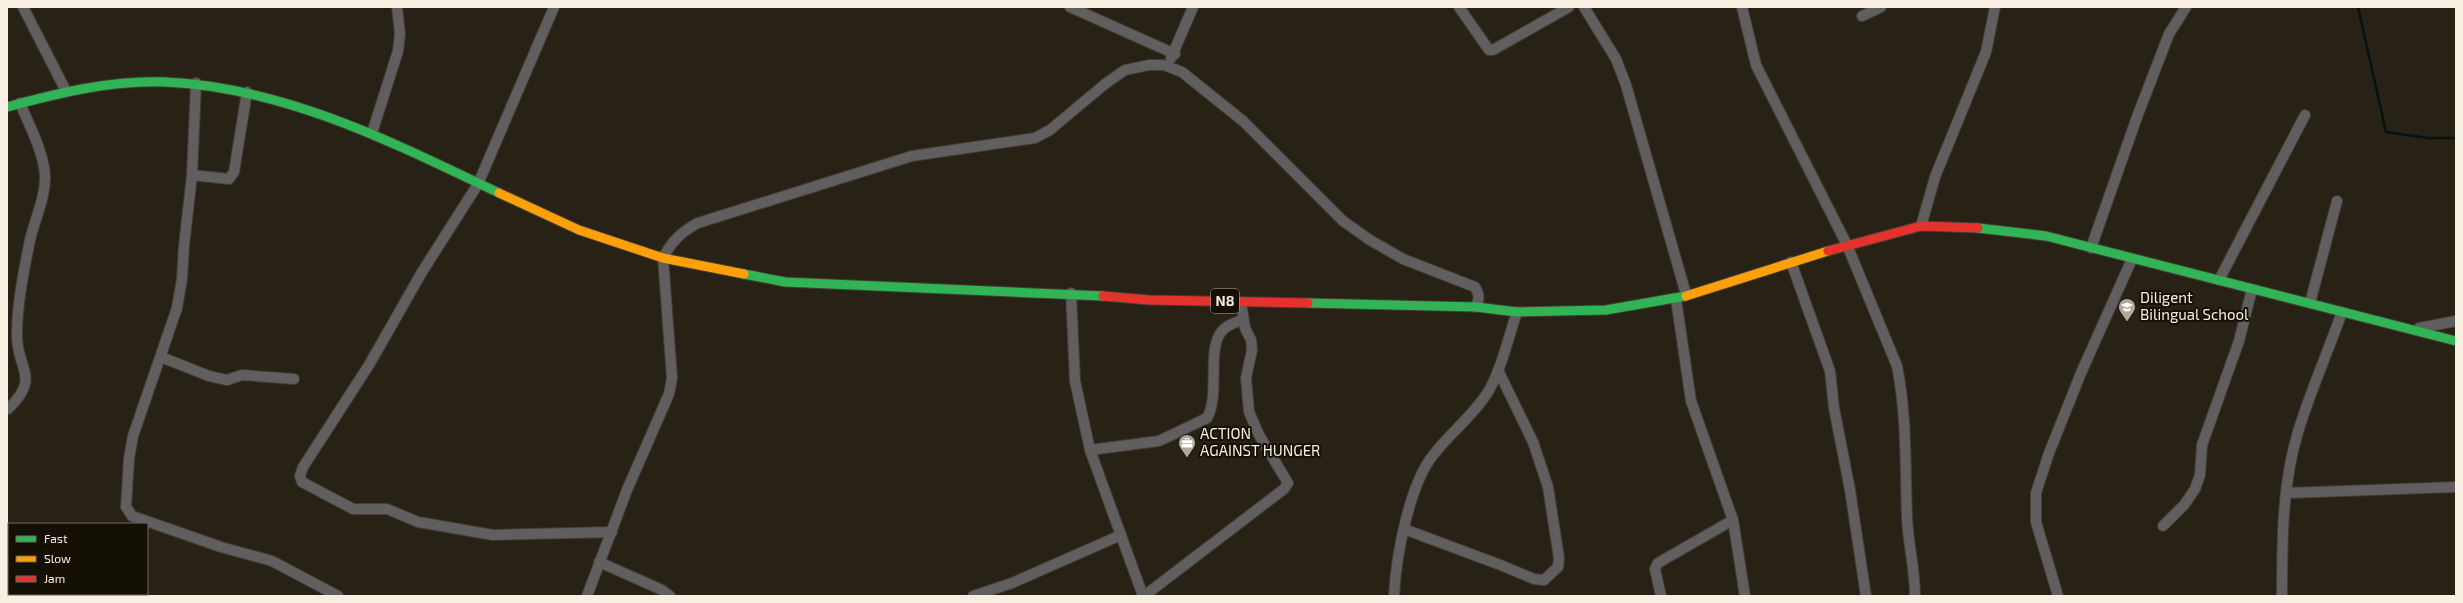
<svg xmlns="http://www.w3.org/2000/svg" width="2463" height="603" viewBox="0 0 2463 603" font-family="'Exo 2',sans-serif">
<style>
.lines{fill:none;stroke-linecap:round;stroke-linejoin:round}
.stream{stroke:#041211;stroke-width:2.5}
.street-casing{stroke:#433e34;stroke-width:12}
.fast-casing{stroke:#433e34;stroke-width:11}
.slow-casing{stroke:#433e34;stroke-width:11}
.jam-casing{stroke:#433e34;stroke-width:11}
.street{stroke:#605e5e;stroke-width:10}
.fast{stroke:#30b455;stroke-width:9}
.slow{stroke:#ff9f0a;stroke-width:9}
.jam{stroke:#e5322d;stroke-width:9}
.labels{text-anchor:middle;stroke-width:4;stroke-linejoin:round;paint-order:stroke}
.shield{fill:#141006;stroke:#b3ada0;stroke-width:1}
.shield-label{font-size:14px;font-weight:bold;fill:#f7f0e2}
.poi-label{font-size:15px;fill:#f7f0e2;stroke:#141006;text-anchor:start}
</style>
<rect width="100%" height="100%" fill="#282216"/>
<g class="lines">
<polyline class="stream" points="2358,7 2386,132 2428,138 2456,138"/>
<defs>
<g id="street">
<polyline points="23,7 66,91"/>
<polyline points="554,7 478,184 422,272 369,365 303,467 300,476 302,482 353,509 387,509 418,522 493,535 612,532"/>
<polyline points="1070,7 1175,54"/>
<polyline points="1459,7 1489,50 1493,50 1569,7"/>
<polyline points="1584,7 1616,59 1626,85 1686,294"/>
<path d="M1742,7L1756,65L1847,245L1897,366C1907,416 1905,466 1907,517C1908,544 1915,569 1915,596"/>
<polyline points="1862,16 1881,7"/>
<polyline points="1171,58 1193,7"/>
<polyline points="196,83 192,175 184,246 182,279 177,308 133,436 129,458 126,507 132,516 221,547 272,561 338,596"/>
<polyline points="372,133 398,51 400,34 397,7"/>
<polyline points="192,175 229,179 234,172 247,92"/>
<polyline points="1921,226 1935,177 1986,52 1995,7"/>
<polyline points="2091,248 2137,117 2169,34 2186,7"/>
<polyline points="1791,262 1830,371 1834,408 1850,490 1866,596"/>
<polyline points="2219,280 2305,115"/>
<polyline points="1071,293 1075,381 1090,450 1143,596"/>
<polyline points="1676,299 1691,401 1733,520 1745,596"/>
<polyline points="2310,303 2337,201"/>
<polyline points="2419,328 2456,321"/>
<polyline points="161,357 209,376 227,380 242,375 294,379"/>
<path d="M8,409C42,376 16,370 17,334C17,303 24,270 30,240C35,219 46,196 45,175C43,150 29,125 20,103"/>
<path d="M1090,450L1159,441L1207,418C1221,394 1205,345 1224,329C1229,324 1238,322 1243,319"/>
<polyline points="2287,493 2456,487"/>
<polyline points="2163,526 2184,505 2195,489 2200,475 2202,445 2239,341 2252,289"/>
<polyline points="1404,529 1503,566 1534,579 1544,580 1558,567 1559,558 1548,487 1533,442 1498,370"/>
<polyline points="599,562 662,590 670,596"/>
<path d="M587,596L627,490L669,394L672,378L663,258C672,241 681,232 698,223L912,156L1035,138L1050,130L1105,84L1125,70L1149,65H1164L1182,72L1243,121L1343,221L1370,240L1403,259L1475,287C1480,295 1479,299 1476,307"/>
<polyline points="973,596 1012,583 1121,535"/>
<polyline points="1144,596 1284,489 1288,483 1259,435 1249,412 1246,378 1252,350 1251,340 1245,328 1241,302"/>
<path d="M1394,596C1396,557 1409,484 1434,454C1451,432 1473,416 1488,392C1502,368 1508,338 1517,312"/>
<polyline points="1661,596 1655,569 1658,563 1733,520"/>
<polyline points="2058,596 2036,522 2036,493 2049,453 2081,373 2132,259"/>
<path d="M2282,596C2282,542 2282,485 2298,432C2310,392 2328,352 2342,312"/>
</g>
<g id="fast">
<path d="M7,107C58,93 111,80 165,82C284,87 394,143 499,193"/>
<polyline points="1978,228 2046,236 2456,341"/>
<polyline points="744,274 785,282 1103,296"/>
<polyline points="1308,303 1476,307 1517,312 1606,310 1686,296"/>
</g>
<g id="slow">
<polyline points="499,193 579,230 663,258 744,274"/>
<polyline points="1686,296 1828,251"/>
</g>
<g id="jam">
<polyline points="1828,251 1921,226 1978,228"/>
<polyline points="1103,296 1149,300 1308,303"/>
</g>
</defs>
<use href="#street" class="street-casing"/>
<use href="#fast" class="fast-casing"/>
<use href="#slow" class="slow-casing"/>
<use href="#jam" class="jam-casing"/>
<use href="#street" class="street"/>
<use href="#fast" class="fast"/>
<use href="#slow" class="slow"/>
<use href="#jam" class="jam"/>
</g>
<defs>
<symbol id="school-pin" viewBox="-11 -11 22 30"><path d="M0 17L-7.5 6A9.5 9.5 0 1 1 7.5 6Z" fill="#afa89b" stroke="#141006"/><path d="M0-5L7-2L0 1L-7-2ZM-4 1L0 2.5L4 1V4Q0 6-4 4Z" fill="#fff"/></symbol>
<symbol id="office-pin" viewBox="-11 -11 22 30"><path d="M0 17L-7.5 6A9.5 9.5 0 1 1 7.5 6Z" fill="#afa89b" stroke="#141006"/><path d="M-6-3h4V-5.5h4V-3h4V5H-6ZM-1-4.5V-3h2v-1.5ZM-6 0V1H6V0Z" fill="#fff"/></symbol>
</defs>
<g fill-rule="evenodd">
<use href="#school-pin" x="2117" y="297" width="20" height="27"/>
<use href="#office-pin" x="1177" y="433" width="20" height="27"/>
</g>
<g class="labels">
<rect class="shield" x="1211" y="289" width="28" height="24" rx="3"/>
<g class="shield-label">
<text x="1225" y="306">N8</text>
</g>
<g class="poi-label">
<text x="2140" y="303">Diligent<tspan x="2140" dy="17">Bilingual School</tspan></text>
<text x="1200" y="439">ACTION<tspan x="1200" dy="17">AGAINST HUNGER</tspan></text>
</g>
</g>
<rect width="2463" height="603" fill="none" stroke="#f7f0e2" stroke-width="16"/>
<rect x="8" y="523" width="140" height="72" fill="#141006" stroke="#6f6a5e"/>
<rect x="16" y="536" width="20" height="6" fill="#30b455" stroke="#6f6a5e"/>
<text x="44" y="543" font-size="12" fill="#f7f0e2">Fast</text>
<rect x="16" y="556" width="20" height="6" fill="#ff9f0a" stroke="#6f6a5e"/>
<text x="44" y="563" font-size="12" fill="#f7f0e2">Slow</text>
<rect x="16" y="576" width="20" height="6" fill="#e5322d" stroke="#6f6a5e"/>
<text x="44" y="583" font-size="12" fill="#f7f0e2">Jam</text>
</svg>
